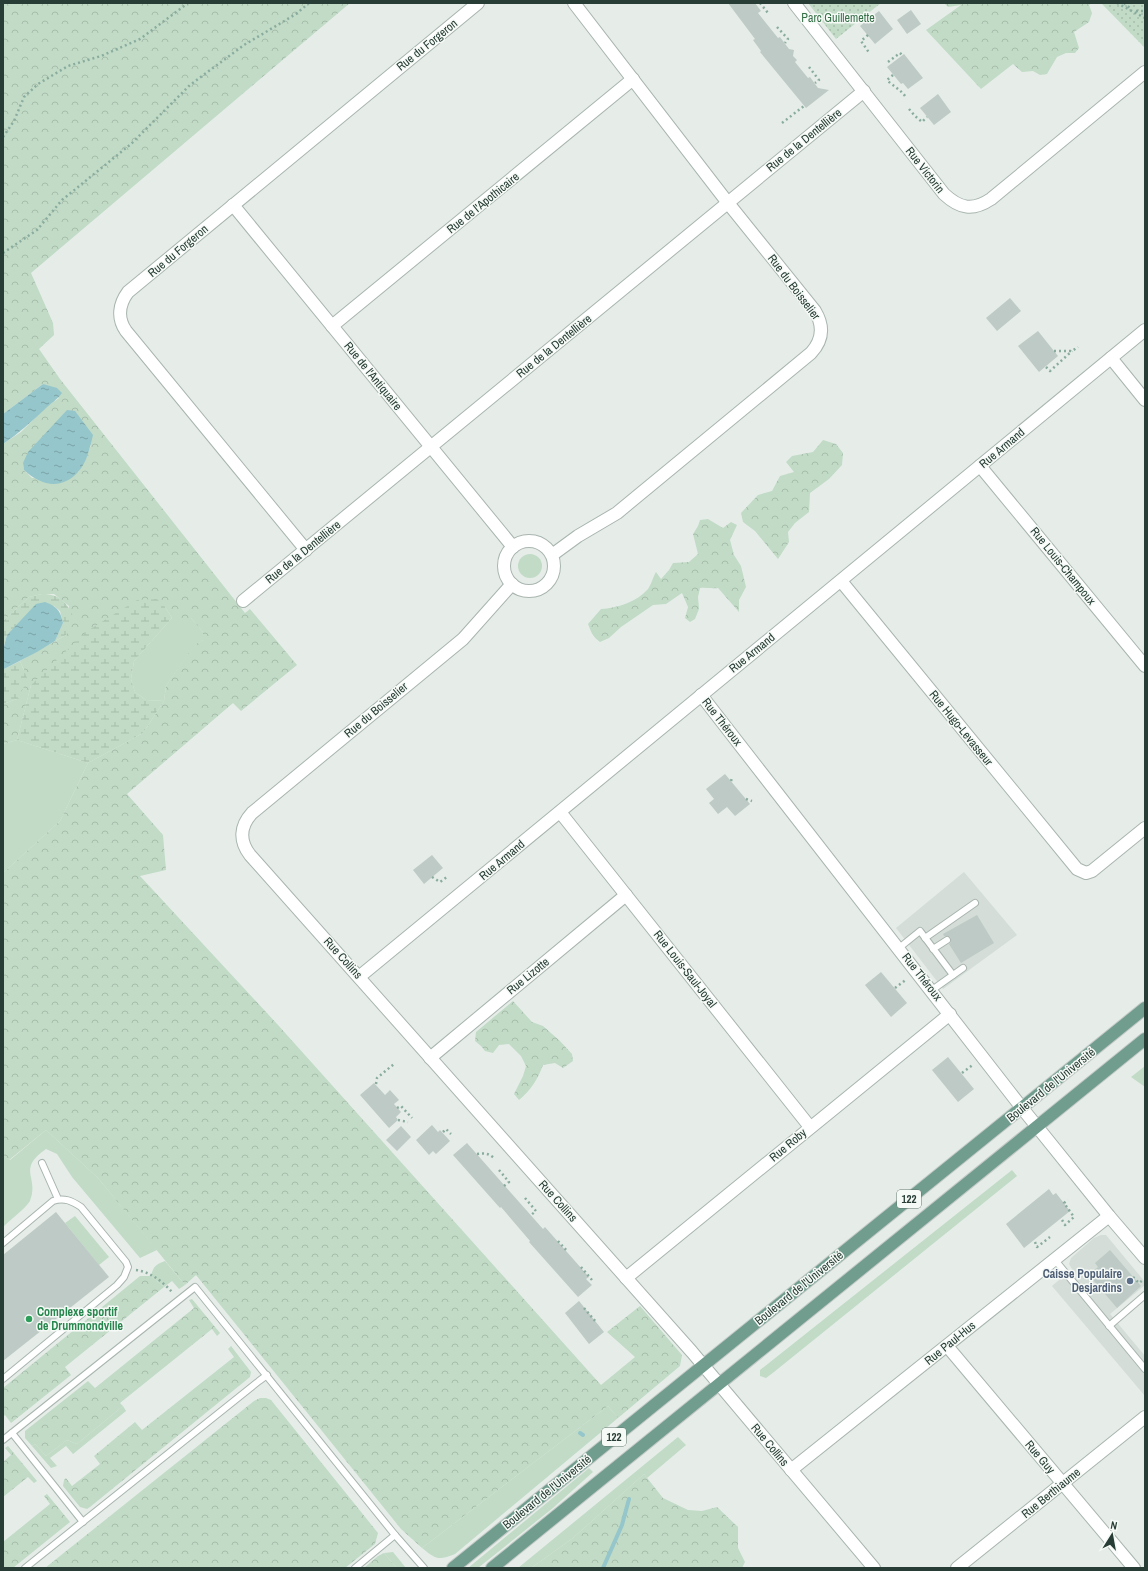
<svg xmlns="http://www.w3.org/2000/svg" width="1148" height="1571" viewBox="0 0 1148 1571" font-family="'Archivo Narrow',sans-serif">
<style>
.built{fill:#d4ddd8}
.grass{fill:#c1dbc6}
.forest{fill:url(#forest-crowns);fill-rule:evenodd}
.wetland{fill:url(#wetland-marsh)}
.park{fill:url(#park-dots)}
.water{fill:url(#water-ripples)}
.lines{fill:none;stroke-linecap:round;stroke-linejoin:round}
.stream{stroke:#95c6cb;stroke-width:4}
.building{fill:#becac5}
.lane-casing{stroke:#a9b5af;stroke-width:8}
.street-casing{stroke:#a9b5af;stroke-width:14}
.primary-casing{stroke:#c3c9c6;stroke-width:14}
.path{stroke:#8aac9f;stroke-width:2.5;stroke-dasharray:2 3;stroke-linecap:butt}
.lane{stroke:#fff;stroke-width:6}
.street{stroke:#fff;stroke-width:12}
.primary{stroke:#709d8e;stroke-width:12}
.service-dot{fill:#5c6f8a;stroke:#f6faf7;stroke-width:1.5}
.leisure-dot{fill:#2e9e5b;stroke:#f6faf7;stroke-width:1.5}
.labels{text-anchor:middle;stroke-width:3;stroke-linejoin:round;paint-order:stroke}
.shield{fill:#f6faf7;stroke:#65766f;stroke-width:1}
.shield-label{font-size:11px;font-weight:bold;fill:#273d35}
.park-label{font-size:12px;fill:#356f47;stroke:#f6faf7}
.street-label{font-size:12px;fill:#273d35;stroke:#f6faf7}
.service-label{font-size:12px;font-weight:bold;fill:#4e5e75;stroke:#f6faf7;text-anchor:end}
.leisure-label{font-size:12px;font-weight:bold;fill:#27864d;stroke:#f6faf7;text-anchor:start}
</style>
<defs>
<pattern id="forest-crowns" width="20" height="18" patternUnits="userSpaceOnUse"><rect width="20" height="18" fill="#c1dbc6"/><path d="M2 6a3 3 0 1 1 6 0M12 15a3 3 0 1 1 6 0" fill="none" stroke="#a6bdab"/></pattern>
<pattern id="wetland-marsh" width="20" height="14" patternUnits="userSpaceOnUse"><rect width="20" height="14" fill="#c1dbc6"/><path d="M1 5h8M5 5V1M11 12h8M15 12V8" fill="none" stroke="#a6bdab"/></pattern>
<pattern id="park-dots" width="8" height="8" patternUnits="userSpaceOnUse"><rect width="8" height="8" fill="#c1dbc6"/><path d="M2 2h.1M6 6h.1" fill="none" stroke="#a6bdab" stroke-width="1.8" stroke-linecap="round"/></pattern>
<pattern id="water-ripples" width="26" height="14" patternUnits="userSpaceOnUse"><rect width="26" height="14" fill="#95c6cb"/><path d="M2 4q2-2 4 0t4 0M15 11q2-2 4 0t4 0" fill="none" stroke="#7aa2a6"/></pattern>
</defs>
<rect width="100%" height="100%" fill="#e6ede9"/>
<g class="built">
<polygon points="964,872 1017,935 943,989 896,928"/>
<polygon points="1101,1235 1106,1235 1145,1282 1145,1285 1110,1314 1145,1356 1145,1396 1052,1286 1072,1269 1069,1264 1071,1258 1094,1238"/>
</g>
<g class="grass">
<circle cx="530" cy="566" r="12"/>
<polygon points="172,618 191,618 203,632 203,640 193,647 166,686 164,701 146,700 135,692 131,679 134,661"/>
<polygon points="17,740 88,763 60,821 3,873 3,744"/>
<polygon points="1145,1066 1145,1087 1131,1077"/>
<path d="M46,1130L98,1178L157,1250L140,1258L72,1177L57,1154L46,1149C16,1170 40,1177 30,1201C26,1208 10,1220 3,1227V1156L10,1160Z"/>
<polygon points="1012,1170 1017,1176 774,1372 766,1378 760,1376 760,1370"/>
<polygon points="75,1216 109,1257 99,1265 65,1223"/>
<path d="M165,1261L185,1285L179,1289L172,1281L164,1287L151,1276C153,1267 156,1264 165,1261Z"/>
<polygon points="123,1406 126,1411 73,1454 66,1446 50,1458 57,1466 51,1468 32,1446 35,1444 46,1456 67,1440 77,1444"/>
<path d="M608,1406L618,1418L455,1554C438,1561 436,1559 422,1548Z"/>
<polygon points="678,1437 686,1445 647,1478 644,1474 573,1538 531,1568 518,1568"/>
<polygon points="589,1468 593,1472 553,1508 478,1568 468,1568"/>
<polygon points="393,1552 406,1568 397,1568 384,1553"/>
</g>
<g class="forest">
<path d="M3,3H350L31,273L53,323L54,335L39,349L60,379L245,613L250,609L297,665L241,711L233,703L127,794L163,835L166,870L140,876L278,1025L601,1385L635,1357L607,1332L640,1306L682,1355L680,1366L618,1418L608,1406L422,1548L401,1529L196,1275L185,1285L98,1178L46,1130L9,1160L3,1156V873L60,821L88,763L143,733L164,701L166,686L193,646L203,640V632L191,618H172L165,607L31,685L17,740L3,744V704L17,699L24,670L20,661L66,635L69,606L54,594H42L29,597L3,621V444L21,432L45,408L59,398L43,384L3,414ZM91,445L86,458L78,472L32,478L24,470L23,463Z"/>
<polygon points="944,3 1092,3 1089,5 1092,13 1089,22 1074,32 1079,48 1075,53 1066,53 1057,57 1047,74 1040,75 1033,71 1022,72 1013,64 981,89 926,30 961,5 948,7"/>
<polygon points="823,440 836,444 843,453 842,465 829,479 810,493 809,512 795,523 788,532 789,542 778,559 755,531 743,522 741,513 758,495 772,491 780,476 794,472 786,462 792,456 813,452"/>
<path d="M708,519L723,528L731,522L737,525L730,540L734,555L741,566L746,587L739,600V612L718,588C712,589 706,587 700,588L698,597L699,609L695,619L690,622L685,618L688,607L682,593L666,604L653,605L621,627L609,638L600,642C593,637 591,632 588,624L601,609C617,608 637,602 648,589C651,585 653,577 656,572L661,579L669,570L673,563L689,562L698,554L693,534L698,526L700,520Z"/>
<path d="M513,1001L532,1022L543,1026L560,1041L572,1054L573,1061L563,1068L555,1063L543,1065C538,1079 531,1090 519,1100L514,1094L523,1076L526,1066L521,1056L509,1044L499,1045L493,1053L485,1051L481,1046L475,1041L476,1032Z"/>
<polygon points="140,1276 151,1276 164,1287 65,1367 71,1375 11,1423 5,1415 3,1417 3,1388"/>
<polygon points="192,1299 220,1333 217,1336 212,1329 120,1403 123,1406 77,1444 67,1440 46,1456 35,1444 32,1446 25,1438 25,1431 88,1381 95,1388 194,1308 189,1300"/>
<polygon points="231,1346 251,1372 250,1377 90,1507 87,1509 80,1507 63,1486 64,1480 66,1478 72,1486 100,1464 94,1456 135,1422 142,1430 234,1357 228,1349"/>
<polygon points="260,1398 266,1398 271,1400 378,1533 375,1544 345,1568 45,1568 254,1401"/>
<polygon points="8,1446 37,1481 34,1483 28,1477 3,1497 3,1462 11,1455 5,1448"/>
<polygon points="644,1474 663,1498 688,1510 702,1511 717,1507 738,1527 738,1548 745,1562 742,1568 531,1568 573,1538"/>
<polygon points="47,1494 70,1522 13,1568 3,1568 3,1542 50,1504 44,1496"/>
<polygon points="384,1553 397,1568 364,1568 378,1556"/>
</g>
<g class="wetland">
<path d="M42,594C61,594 67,603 75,620L66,635L55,641L63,623L60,611L54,606L7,635L3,650V621L29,597Z"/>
<polygon points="157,599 165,607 172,618 134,661 131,679 135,692 146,700 164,701 143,733 88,763 17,740 31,685 87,631 137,600"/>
<polygon points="20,661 28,680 17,699 3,704 3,669 4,669"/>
</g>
<g class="park">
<polygon points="808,3 881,3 836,39"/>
<polygon points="1101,3 1145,3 1145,48"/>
</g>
<g class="water">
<path d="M43,384L57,388L62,393C57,400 50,404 44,410C30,423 19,433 3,444V414Z"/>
<path d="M67,410L75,411L93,435C90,447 87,463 78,472C61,491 40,485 24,470L23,463L28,452Z"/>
<path d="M45,602C58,607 60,611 63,623L55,641L37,652L4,669H3V650L7,635L36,604Z"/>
</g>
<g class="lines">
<g class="stream">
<polyline points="580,1433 583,1435"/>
<polyline points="603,1568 622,1525 629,1499"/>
</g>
</g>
<g class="building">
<polygon points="728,3 755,3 761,11 758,13 778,38 780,37 789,49 794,50 793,56 797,60 795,62 808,78 810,77 818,88 829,90 806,108 760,52 761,51 753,40 755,39"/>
<polygon points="911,10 921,24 907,34 897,20"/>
<polygon points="879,11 893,29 875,44 860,26"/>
<polygon points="904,54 923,78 908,89 903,83 901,84 887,67"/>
<polygon points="938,94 951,112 934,125 920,108"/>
<polygon points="1010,298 1021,311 997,331 986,318"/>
<polygon points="1038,331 1058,356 1039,372 1018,346"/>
<polygon points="725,774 750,804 735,816 727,807 718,814 709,803 714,799 706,789"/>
<polygon points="432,855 443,868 424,884 413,870"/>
<polygon points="977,915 994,943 961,963 949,944 951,942 951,938 949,936 944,936 943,934"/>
<polygon points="881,972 907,1003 891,1017 865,985"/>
<polygon points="948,1057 974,1089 958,1102 932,1070"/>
<polygon points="374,1083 385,1095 390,1090 399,1100 394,1104 401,1112 396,1117 398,1120 389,1128 360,1095"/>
<polygon points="432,1125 438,1132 440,1130 450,1141 436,1154 433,1151 429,1155 416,1140"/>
<polygon points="401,1126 411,1137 397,1151 386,1140"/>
<polygon points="467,1143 543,1229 545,1227 589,1277 586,1279 592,1285 578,1297 529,1242 530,1241 501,1207 500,1208 453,1155"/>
<polygon points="1049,1189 1053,1195 1056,1193 1070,1211 1024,1248 1006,1224"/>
<polygon points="56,1212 109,1277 3,1361 3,1255"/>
<polygon points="1110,1250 1141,1286 1117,1308 1089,1275 1098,1267 1095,1263"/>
<polygon points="579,1301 604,1332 589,1344 565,1313"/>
</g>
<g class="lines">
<defs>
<g id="lane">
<polyline points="925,938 975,903"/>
<polyline points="899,948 920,931 953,975"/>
<polyline points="933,949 947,940"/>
<polyline points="932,990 963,968"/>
<polyline points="42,1163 58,1199"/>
<path d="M3,1243L53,1201C64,1197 72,1201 81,1207L126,1262L128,1267L124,1277L117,1285L3,1379"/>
<polyline points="1055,1260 1145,1369"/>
<polyline points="1109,1326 1145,1295"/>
<polyline points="12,1433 83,1522"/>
<polyline points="3,1440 195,1287 395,1535 424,1568"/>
<polyline points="25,1568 259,1381 267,1375"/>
<polyline points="355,1568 395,1535"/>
</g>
<g id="street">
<path d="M794,3L944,194C960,209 973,211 991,199L1145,72"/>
<polyline points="233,205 513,547"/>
<polyline points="332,326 633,79"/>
<polyline points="1111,358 1145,400"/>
<polyline points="980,466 1145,666"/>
<circle cx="529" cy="566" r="25"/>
<path d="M306,550L126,331C117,318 119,304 128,292L478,3"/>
<path d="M552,555L578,536L617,513L811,353C823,340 824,326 815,311L728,203L574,3"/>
<polyline points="841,581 1077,869 1086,873 1092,871 1145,828"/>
<path d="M512,584L463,639L252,813C240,826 239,841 250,855L692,1352L874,1568"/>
<polyline points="243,601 864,91"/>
<polyline points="701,695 1022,1108 1109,1216 1145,1258"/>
<polyline points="560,812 810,1127"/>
<polyline points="359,977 1145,330"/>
<polyline points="430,1058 626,895"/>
<polyline points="626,1278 950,1014"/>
<polyline points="947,1346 1134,1568"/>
<polyline points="791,1470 1109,1216"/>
<polyline points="957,1568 1145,1417"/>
</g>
<g id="primary">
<polyline points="453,1568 1145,1008"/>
<polyline points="492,1568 1145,1039"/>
</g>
</defs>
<use href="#lane" class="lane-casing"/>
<use href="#street" class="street-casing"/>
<use href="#primary" class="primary-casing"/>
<g class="path">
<polyline points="760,3 768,13"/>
<polyline points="1117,3 1145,18"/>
<polyline points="1124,3 1130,8"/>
<polyline points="1136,11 1145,11"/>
<polyline points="777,27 788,39 785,43"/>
<polyline points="868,35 861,41 870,54"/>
<polyline points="888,62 900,53 902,55"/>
<polyline points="809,67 819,80 815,83"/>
<path d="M893,75L887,80C893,86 900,89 905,96"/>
<polyline points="909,109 915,116 922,122 927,117"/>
<polyline points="782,123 804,106"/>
<polyline points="3,137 14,121 24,97 38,84 68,66 101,56 140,39 188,3"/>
<polyline points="3,253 37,230 62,200 131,144 190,85 244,45 296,14 309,3"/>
<polyline points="1054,351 1072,351 1078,347"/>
<polyline points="1046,367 1050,371 1072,351"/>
<polyline points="731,781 732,778"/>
<polyline points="746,799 752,801"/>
<polyline points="432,877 440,882 447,877"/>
<polyline points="895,988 907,979"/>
<polyline points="962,1073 974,1064"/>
<polyline points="376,1084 377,1078 394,1064"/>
<polyline points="397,1108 401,1106 412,1118"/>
<polyline points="398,1120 408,1122"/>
<polyline points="443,1132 446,1129 451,1134"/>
<path d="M477,1154C484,1153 488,1153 494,1158"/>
<polyline points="499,1170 509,1182 504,1186"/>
<polyline points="525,1198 536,1211 531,1215"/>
<polyline points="1062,1220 1065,1225 1074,1217 1064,1203 1068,1200"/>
<polyline points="558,1241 567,1251"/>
<polyline points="1035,1242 1037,1247 1050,1237"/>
<polyline points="581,1267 592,1280"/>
<path d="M136,1270C151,1272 163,1282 173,1293"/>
<polyline points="1133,1277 1139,1283 1143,1280"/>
<polyline points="584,1308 596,1322"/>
</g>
<use href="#lane" class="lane"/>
<use href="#street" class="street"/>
<use href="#primary" class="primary"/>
</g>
<circle class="service-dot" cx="1130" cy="1281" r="4"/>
<circle class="leisure-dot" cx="29" cy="1319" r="4"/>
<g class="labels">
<g class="shield">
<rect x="897" y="1190" width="24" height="18" rx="3"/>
<rect x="602" y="1428" width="24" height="18" rx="3"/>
</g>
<g class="shield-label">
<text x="909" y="1203">122</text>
<text x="614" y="1441">122</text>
</g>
<g class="park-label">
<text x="838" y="22">Parc Guillemette</text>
</g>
<g class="street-label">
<text transform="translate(427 45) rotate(-39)" y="4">Rue du Forgeron</text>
<text transform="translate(804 140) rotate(-39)" y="4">Rue de la Dentellière</text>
<text transform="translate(925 170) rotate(52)" y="4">Rue Victorin</text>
<text transform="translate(483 203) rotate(-39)" y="4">Rue de l'Apothicaire</text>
<text transform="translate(178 251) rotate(-40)" y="4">Rue du Forgeron</text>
<text transform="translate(794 287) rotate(53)" y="4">Rue du Boisselier</text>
<text transform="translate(554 346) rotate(-39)" y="4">Rue de la Dentellière</text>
<text transform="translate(373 376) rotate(51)" y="4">Rue de l'Antiquaire</text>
<text transform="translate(1002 448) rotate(-40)" y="4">Rue Armand</text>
<text transform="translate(303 552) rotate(-39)" y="4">Rue de la Dentellière</text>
<text transform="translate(1063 566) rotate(51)" y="4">Rue Louis-Champoux</text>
<text transform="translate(752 653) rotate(-39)" y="4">Rue Armand</text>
<text transform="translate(376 710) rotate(-40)" y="4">Rue du Boisselier</text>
<text transform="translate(722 722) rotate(52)" y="4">Rue Théroux</text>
<text transform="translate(961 728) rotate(51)" y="4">Rue Hugo-Levasseur</text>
<text transform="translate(502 860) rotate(-40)" y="4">Rue Armand</text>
<text transform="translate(343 958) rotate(48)" y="4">Rue Collins</text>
<text transform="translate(685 969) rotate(52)" y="4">Rue Louis-Saul-Joyal</text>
<text transform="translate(528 976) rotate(-39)" y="4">Rue Lizotte</text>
<text transform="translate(922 977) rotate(52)" y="4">Rue Théroux</text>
<text transform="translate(1051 1085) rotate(-39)" y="4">Boulevard de l'Université</text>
<text transform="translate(788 1145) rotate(-40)" y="4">Rue Roby</text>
<text transform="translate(558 1201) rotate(48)" y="4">Rue Collins</text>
<text transform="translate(799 1288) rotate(-39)" y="4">Boulevard de l'Université</text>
<text transform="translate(950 1343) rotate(-39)" y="4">Rue Paul-Hus</text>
<text transform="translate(770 1445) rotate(50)" y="4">Rue Collins</text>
<text transform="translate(1040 1457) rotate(50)" y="4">Rue Guy</text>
<text transform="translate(547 1492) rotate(-39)" y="4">Boulevard de l'Université</text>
<text transform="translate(1051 1493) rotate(-39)" y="4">Rue Berthiaume</text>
</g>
<g class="service-label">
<text x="1122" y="1278">Caisse Populaire<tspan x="1122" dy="14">Desjardins</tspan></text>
</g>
<g class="leisure-label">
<text x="37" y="1316">Complexe sportif<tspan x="37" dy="14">de Drummondville</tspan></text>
</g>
</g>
<rect width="1148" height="1571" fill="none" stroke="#273d35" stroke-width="8"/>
<g transform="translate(1112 1535) rotate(11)" stroke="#f6faf7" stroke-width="3" paint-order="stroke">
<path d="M0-3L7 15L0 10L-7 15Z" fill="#273d35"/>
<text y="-6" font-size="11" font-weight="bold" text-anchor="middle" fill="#273d35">N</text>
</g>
</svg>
